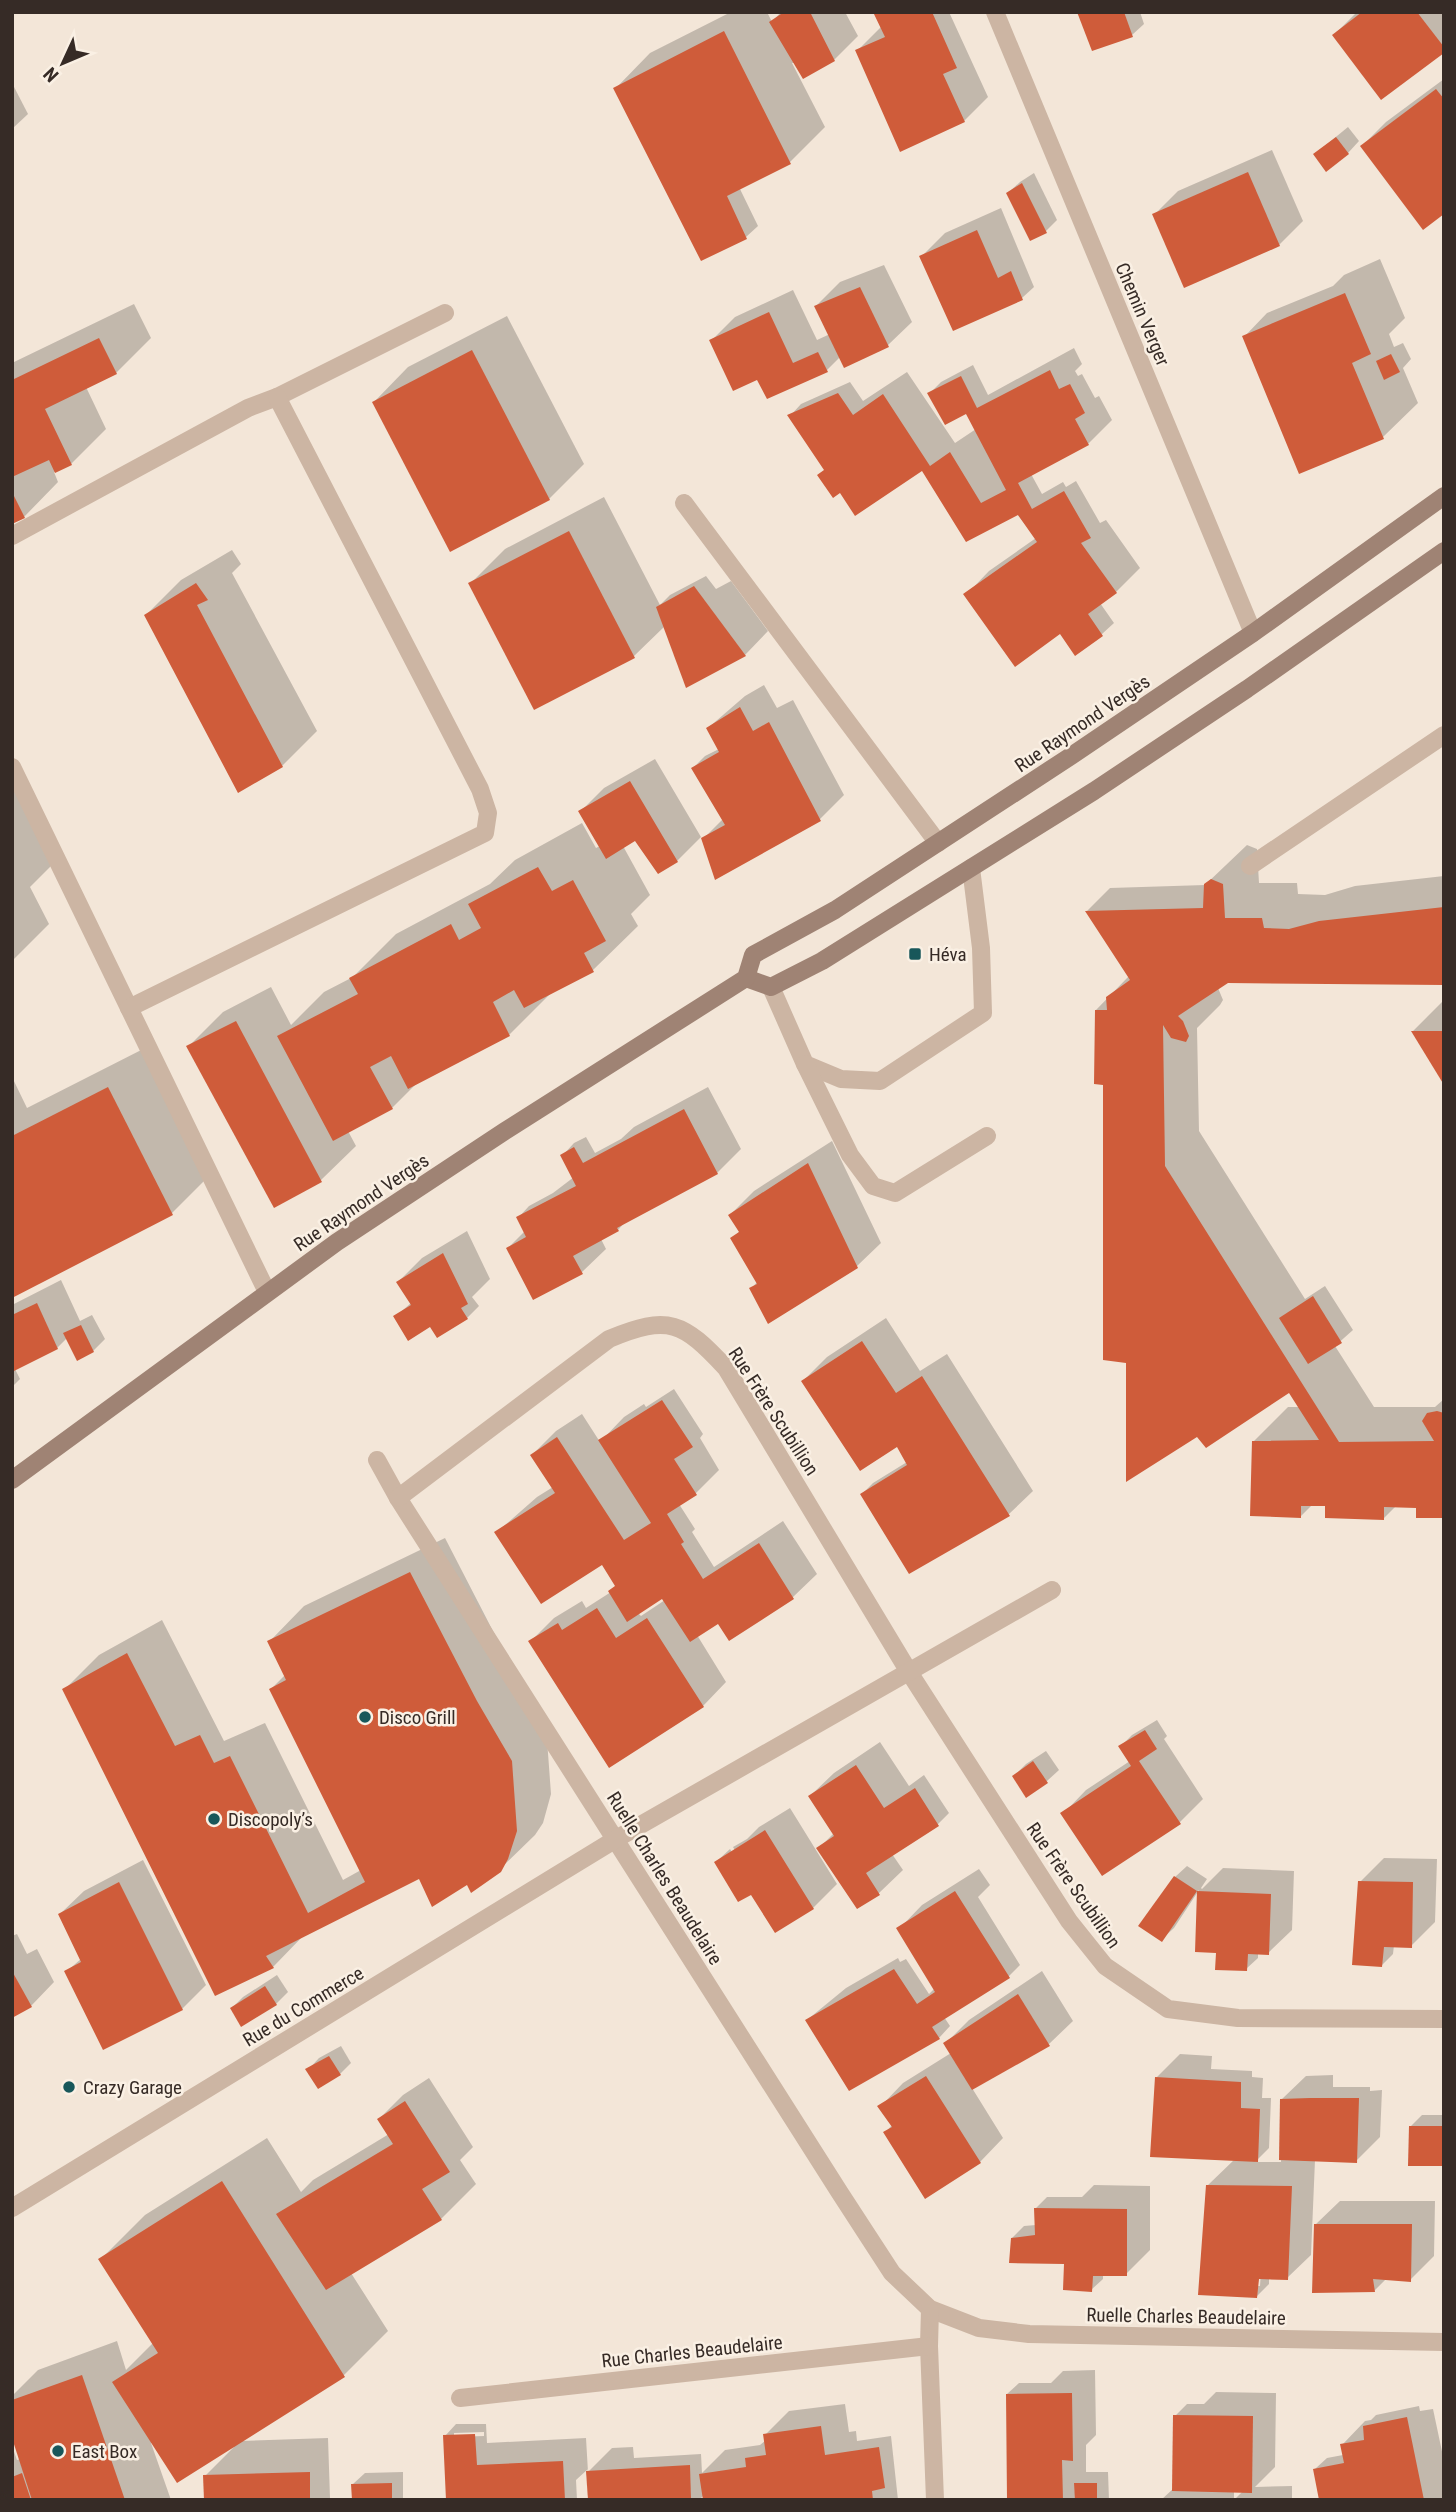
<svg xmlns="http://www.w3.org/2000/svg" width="1456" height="2512" viewBox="0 0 1456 2512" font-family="'Roboto Condensed',sans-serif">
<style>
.shadow{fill:#0003;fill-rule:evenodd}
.building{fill:#cf5c3a}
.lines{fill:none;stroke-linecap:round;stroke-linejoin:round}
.service{stroke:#ccb5a3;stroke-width:18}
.minor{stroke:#ccb5a3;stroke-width:18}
.secondary{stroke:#9f8374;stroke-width:18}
.poi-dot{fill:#18575a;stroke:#faf0e4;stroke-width:2.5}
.labels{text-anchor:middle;stroke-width:5;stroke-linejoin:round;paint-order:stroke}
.street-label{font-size:19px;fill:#362b26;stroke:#faf0e4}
.poi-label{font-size:19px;fill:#362b26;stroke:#faf0e4;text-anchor:start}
</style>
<rect width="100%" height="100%" fill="#f3e6d8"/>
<g class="shadow">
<polygon points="731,12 767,12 772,22 781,12 845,12 858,36 834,60 792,63 825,127 790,162 739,187 758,226 746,237 616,88 650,53"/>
<polygon points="875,12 949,12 988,97 964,121 857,51 882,26"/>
<polygon points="1079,12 1140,12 1144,24 1132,35 1093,49"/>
<polygon points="1357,12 1444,12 1444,51 1334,35"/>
<polygon points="1444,79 1444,212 1362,146 1386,122"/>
<polygon points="12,83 28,114 12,129"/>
<polygon points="1348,127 1359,141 1348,153 1315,154"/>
<polygon points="1272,150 1303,221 1279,245 1154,215 1178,191"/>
<polygon points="1034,173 1057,220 1045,232 1008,193 1020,182"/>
<polygon points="1001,208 1034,287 1022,298 953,329 921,257 945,233"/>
<polygon points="1380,259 1405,318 1389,334 1394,347 1403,343 1411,359 1403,368 1418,403 1383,437 1244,337 1267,313 1333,286 1344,275"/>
<polygon points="884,265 912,322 888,345 840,357 827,370 768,397 757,378 711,341 735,317 793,290 817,340 830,334 816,306 840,282"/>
<polygon points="134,304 151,338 116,373 86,387 106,429 71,464 54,472 58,482 24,517 12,522 12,363"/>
<polygon points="507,316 584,464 549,499 374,402 408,367"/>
<polygon points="1074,348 1082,364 1075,371 1078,376 1082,374 1095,398 1099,396 1112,420 1088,444 1031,474 1042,494 1063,482 1066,487 1076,481 1100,523 1106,520 1140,568 1116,592 1100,603 1114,623 1102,634 1076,653 1060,632 966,595 989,571 1036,538 1017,514 994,526 923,469 825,469 790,416 801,404 850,382 863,401 907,372 955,443 976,429 968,415 929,394 941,382 973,365 988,395"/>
<polygon points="604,497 660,605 670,595 706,576 716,589 731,581 768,631 745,655 665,626 634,656 535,708 470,584 505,549"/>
<polygon points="232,550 241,564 232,573 317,731 282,766 146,615 181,580"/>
<polygon points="764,685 777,708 793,700 844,795 820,819 716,877 703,839 723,819 693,768 705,756 719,749 708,728 745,696"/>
<polygon points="655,759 701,837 677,861 636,839 623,846 650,895 631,914 638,926 593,970 553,991 509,1035 417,1083 392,1108 348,1131 356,1146 321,1180 275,1205 188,1047 223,1012 271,987 291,1025 324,992 353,977 396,934 490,884 515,860 582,823 596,848 600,846 580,812 604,788"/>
<polygon points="12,773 56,861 30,887 49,924 12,961"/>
<polygon points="1247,845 1257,849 1259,883 1297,883 1298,894 1325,895 1355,886 1444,876 1444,983 1228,982 1218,988 1223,1000 1220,1005 1197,1028 1199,1131 1305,1299 1325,1286 1353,1330 1335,1346 1374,1407 1435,1407 1444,1399 1444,1516 1418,1506 1396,1506 1383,1519 1327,1504 1312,1505 1301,1516 1253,1442 1288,1407 1300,1407 1289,1390 1127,1361 1105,1083 1096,1010 1129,976 1087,911 1110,888 1205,885"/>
<polygon points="1444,986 1444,1081 1413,1031 1444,1000"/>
<polygon points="153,1044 216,1169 172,1213 12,1296 12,1077 27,1108"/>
<polygon points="708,1087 741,1149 717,1173 625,1222 618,1230 601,1239 606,1249 582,1272 552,1288 508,1248 525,1231 518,1218 529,1206 553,1193 574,1177 563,1155 574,1143 586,1137 595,1153 621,1139 634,1127"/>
<polygon points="832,1141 881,1243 857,1266 751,1289 757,1282 732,1239 740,1231 730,1215 754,1191"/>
<polygon points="467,1231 490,1279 472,1297 479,1306 467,1318 439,1321 395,1317 411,1303 398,1282 422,1258"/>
<polygon points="61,1280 80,1321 92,1315 105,1339 93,1351 67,1338 57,1348 15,1369 20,1379 12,1387 12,1305"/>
<polygon points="886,1318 920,1371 947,1354 1033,1491 1009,1514 862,1494 873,1483 907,1462 897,1445 803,1381 827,1357"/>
<path d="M674,1389L703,1434L700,1438L719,1470L696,1493L679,1504L695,1529L692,1532L714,1567L783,1521L817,1574L793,1597L719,1621L697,1635L726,1682L703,1706L530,1642L554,1618L582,1601L586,1608L611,1592L616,1585L602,1563L497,1532L537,1497L553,1487L532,1455L556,1431L582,1414L600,1442L624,1417L644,1404L646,1407ZM663,1597L665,1600L641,1616L638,1613Z"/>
<polygon points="445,1538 511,1666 546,1726 551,1794 543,1823 535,1835 499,1870 468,1883 419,1877 305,1934 273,1967 64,1690 99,1655 162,1620 224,1741 265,1723 343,1880 361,1870 271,1689 285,1675 270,1641 304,1606"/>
<polygon points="1157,1720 1167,1736 1164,1739 1203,1799 1179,1823 1063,1814 1086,1790 1130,1761 1121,1746 1132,1735"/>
<polygon points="880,1742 909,1786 924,1775 949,1813 938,1824 892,1854 903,1870 879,1893 857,1907 819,1848 834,1833 810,1796 834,1773"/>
<polygon points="1046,1751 1059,1770 1047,1781 1026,1795 1014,1776 1026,1764"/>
<polygon points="790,1808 837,1884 813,1908 752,1892 716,1862 730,1849 741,1866 743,1864 733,1847 747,1839 759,1827"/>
<polygon points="1384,1858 1437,1859 1435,1922 1411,1946 1394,1945 1393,1954 1382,1965 1360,1882"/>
<polygon points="143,1860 206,1985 182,2009 122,2039 66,1972 82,1958 60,1914 84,1891"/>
<polygon points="1187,1866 1207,1879 1201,1888 1202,1889 1223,1868 1294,1871 1292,1930 1268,1953 1258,1953 1258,1958 1246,1969 1221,1951 1197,1950 1199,1890 1174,1928 1162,1939 1175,1877"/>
<polygon points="979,1869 990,1885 978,1897 1020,1965 1009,1976 944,2017 950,2026 939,2038 807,2020 846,1988 898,1958 900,1962 906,1959 929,1994 935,1988 899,1929 922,1905"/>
<polygon points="17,1934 27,1954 37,1949 54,1982 31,2006 12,2016 12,1936"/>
<polygon points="1042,1971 1073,2021 1049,2044 972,2088 1003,2138 980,2162 885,2133 892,2125 880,2107 903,2083 951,2053 945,2044 969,2020"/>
<polygon points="277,1975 288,1992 276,2004 242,2024 232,2008 243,1997"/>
<polygon points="341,2046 351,2063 340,2074 308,2070 319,2058"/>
<path d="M1180,2054L1212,2056L1211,2069L1252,2071V2077L1263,2078L1262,2098H1271L1269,2148L1255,2162H1281L1282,2099L1306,2076L1333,2075V2087H1370V2091L1382,2090L1380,2137L1356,2161L1315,2160L1311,2255L1287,2278L1269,2277V2284L1257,2296L1208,2185L1235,2159L1156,2078ZM1261,2270L1260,2286H1257Z"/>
<polygon points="429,2078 473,2147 460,2160 476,2184 441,2219 351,2273 388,2331 344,2375 240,2441 328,2438 330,2498 345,2500 205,2500 205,2476 234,2447 151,2443 171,2500 12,2500 12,2446 17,2460 21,2459 12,2432 12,2396 38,2370 117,2341 126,2370 153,2343 101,2259 145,2215 267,2138 301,2192 313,2180 389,2134 379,2119 403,2095"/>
<polygon points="1422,2115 1444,2115 1444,2164 1410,2127"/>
<polygon points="1094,2185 1150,2186 1150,2250 1126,2274 1103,2274 1103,2279 1091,2290 1066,2262 1012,2238 1024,2226 1036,2225 1035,2209 1047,2197 1082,2197"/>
<polygon points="1340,2201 1435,2201 1434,2256 1410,2280 1387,2278 1374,2291 1316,2224"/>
<polygon points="1095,2370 1096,2435 1086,2445 1086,2472 1108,2472 1109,2500 1009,2500 1007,2394 1019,2383 1051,2383 1063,2371"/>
<path d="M1216,2392L1276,2393L1275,2467L1255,2487L1292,2486V2500H1161L1174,2488L1175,2416L1187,2404H1204ZM1234,2491H1243L1234,2500Z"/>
<path d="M845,2404L849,2432L856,2431L857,2441L891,2436L898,2500H704V2495L699,2500H590L588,2469L576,2480L577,2500H448L445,2436L456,2424H486L487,2443L586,2438L588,2472L612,2448L633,2447L634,2458L701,2454L702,2473L725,2450L760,2445L766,2440L765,2435L789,2411ZM484,2432V2436L454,2437V2433Z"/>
<polygon points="1419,2406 1420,2411 1433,2409 1444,2461 1444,2497 1441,2500 1321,2500 1315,2469 1327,2458 1343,2455 1342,2445 1365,2421 1371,2420 1376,2415"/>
<polygon points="403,2472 403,2500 353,2500 353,2484 365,2473"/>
</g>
<g class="building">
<polygon points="780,12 810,12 835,61 803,79 769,22 781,14"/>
<polygon points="873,12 932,12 957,68 943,74 965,122 900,152 855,50 885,37"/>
<polygon points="1077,12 1124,12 1133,37 1092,51"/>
<polygon points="1362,12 1417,12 1444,47 1444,53 1381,100 1332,35"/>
<polygon points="724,31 791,164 727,196 747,239 701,261 613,88"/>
<polygon points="1436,89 1444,99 1444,214 1423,230 1360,146"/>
<polygon points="1336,137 1349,154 1326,172 1313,154"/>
<polygon points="1248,172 1280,246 1184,288 1152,214"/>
<polygon points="1022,183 1047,233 1030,241 1006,193"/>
<polygon points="977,230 998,278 1011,271 1023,300 953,331 919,256"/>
<polygon points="860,287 889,347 844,368 814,306"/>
<polygon points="1345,293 1371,354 1352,363 1384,439 1299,474 1242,336"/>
<polygon points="769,312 793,363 818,352 828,372 767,399 757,380 733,391 709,340"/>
<polygon points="99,338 117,374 45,409 72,465 55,473 49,460 12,477 12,380"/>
<polygon points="472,350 550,500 450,552 372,402"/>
<polygon points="1391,354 1400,372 1384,380 1376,361"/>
<polygon points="1050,370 1059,389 1070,384 1085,413 1075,419 1089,445 1018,483 1032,509 1064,491 1091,538 1081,543 1117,593 1088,614 1103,636 1075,656 1060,634 1015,667 963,594 1037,542 1018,515 966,542 922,471 855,516 840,493 833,498 817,475 824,470 787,415 838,393 853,415 883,394 930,466 950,452 981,503 1006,490 966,414 945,425 927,393 961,376 977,408"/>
<polygon points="12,492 25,518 12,524"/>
<polygon points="569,531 635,658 534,710 468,583"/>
<polygon points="196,583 208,600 197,605 283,767 238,793 144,615"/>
<polygon points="694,586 746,656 686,688 656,607"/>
<polygon points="740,707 753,731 769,722 821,821 715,880 701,838 725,825 691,768 719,752 706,728"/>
<polygon points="630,781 678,862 658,874 635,841 606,859 578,811"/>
<polygon points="538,867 552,891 573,880 606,941 584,953 594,972 524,1008 514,990 493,1002 510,1036 408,1089 391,1056 370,1067 393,1109 333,1141 277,1036 358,994 349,978 451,924 459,940 481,928 468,904"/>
<polygon points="1211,879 1223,884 1225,918 1262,918 1264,928 1289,929 1319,921 1444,907 1444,985 1228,983 1178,1016 1183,1021 1189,1036 1186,1042 1171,1038 1163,1025 1165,1166 1339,1442 1434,1441 1422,1421 1427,1413 1437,1411 1444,1413 1444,1518 1416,1518 1416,1508 1384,1507 1384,1520 1325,1518 1325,1506 1301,1506 1301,1518 1250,1516 1252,1441 1319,1440 1289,1393 1206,1448 1197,1437 1126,1482 1126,1363 1103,1360 1103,1085 1094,1084 1095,1010 1107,1010 1106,997 1130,980 1085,911 1203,908 1204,884"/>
<polygon points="236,1021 322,1182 274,1208 186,1046"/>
<polygon points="1411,1031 1444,1031 1444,1085"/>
<polygon points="108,1087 173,1215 12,1298 12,1136"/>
<polygon points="684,1109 718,1174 617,1228 619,1231 573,1256 583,1274 533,1300 506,1248 526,1237 516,1217 576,1186 560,1155 574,1147 583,1163"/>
<polygon points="808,1163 858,1268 768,1324 749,1288 757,1284 730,1238 739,1232 728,1215"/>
<polygon points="443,1253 468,1304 461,1308 468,1319 437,1338 430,1327 408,1341 393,1316 411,1305 396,1282"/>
<polygon points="1313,1296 1342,1343 1308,1364 1279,1318"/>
<polygon points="37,1303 58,1349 12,1372 12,1315"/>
<polygon points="81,1325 94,1352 77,1361 63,1333"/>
<polygon points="862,1341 896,1393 922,1376 1010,1516 909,1574 860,1494 907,1465 897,1447 860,1471 801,1381"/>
<polygon points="662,1400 693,1447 674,1459 697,1495 667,1514 684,1542 681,1544 703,1579 759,1543 794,1599 729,1641 718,1624 690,1642 662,1599 627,1622 608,1591 615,1586 602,1565 541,1604 494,1532 555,1493 530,1455 557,1437 624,1540 651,1523 598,1440"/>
<polygon points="410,1572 477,1701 512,1761 517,1831 508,1859 501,1872 471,1893 467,1885 432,1907 419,1879 266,1956 274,1968 215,1996 62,1689 127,1653 175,1746 200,1735 214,1763 230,1756 308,1913 365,1882 269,1689 286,1680 267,1641"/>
<polygon points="597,1608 616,1638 647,1618 704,1707 609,1768 528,1641 558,1623 562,1630"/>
<polygon points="1145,1730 1157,1749 1139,1761 1181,1824 1102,1876 1060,1813 1131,1766 1118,1746"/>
<polygon points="1033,1761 1048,1783 1026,1798 1012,1776"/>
<polygon points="856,1765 884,1808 915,1788 939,1826 866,1873 880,1895 857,1909 816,1848 834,1836 808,1796"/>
<polygon points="765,1830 814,1909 775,1933 751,1895 738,1902 714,1862"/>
<polygon points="1174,1876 1197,1891 1162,1942 1138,1926"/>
<polygon points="1358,1881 1413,1882 1412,1948 1384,1947 1382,1967 1352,1965"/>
<polygon points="119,1882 183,2010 103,2050 64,1971 81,1962 58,1914"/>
<polygon points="955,1891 1010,1978 932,2027 940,2039 849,2091 805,2020 894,1969 917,2004 935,1992 896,1928"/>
<polygon points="1197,1891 1271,1894 1269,1955 1248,1954 1247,1971 1215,1970 1216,1953 1195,1952"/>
<polygon points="12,1971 32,2007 12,2018"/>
<polygon points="265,1986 277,2005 241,2027 230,2008"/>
<polygon points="1018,1994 1050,2046 972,2090 943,2043"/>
<polygon points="329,2056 341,2075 318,2089 305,2069"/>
<polygon points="926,2076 981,2163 925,2199 883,2132 892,2127 877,2106"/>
<polygon points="1155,2077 1241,2082 1241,2108 1260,2109 1258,2162 1150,2157"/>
<polygon points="1310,2098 1359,2098 1357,2163 1279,2160 1280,2099"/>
<polygon points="405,2101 450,2172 422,2189 442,2220 326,2290 276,2214 393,2144 377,2119"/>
<polygon points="1409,2126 1444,2126 1444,2166 1408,2166"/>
<polygon points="222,2181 345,2377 177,2483 112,2382 158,2353 98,2259"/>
<polygon points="1206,2185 1292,2186 1288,2280 1259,2279 1257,2298 1198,2295"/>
<polygon points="1034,2208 1127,2209 1127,2276 1093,2276 1092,2292 1063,2290 1064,2264 1009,2263 1011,2238 1035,2235"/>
<polygon points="1314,2224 1412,2224 1411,2282 1373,2279 1375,2292 1312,2293"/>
<polygon points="82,2375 125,2500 32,2500 12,2438 12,2400"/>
<polygon points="1072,2393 1073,2461 1062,2460 1063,2500 1007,2500 1006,2394"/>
<polygon points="1173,2415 1253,2416 1252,2493 1172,2491"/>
<polygon points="1407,2417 1424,2500 1319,2500 1313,2469 1344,2463 1340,2444 1364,2440 1363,2426"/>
<polygon points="821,2426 825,2455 879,2447 885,2488 872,2491 873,2500 703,2500 699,2474 746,2467 745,2458 766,2455 763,2434"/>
<polygon points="475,2434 477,2465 563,2461 565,2500 446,2500 443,2435"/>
<polygon points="690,2465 691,2500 588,2500 586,2471"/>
<polygon points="310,2472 310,2500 204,2500 203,2475"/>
<polygon points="22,2473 31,2500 12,2500 12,2477"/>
<polygon points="392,2483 392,2500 352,2500 351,2484"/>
<polygon points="1074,2483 1097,2483 1097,2500 1075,2500"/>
</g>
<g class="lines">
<g class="service">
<polyline points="1250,866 1444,735"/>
<polyline points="771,987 805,1064 841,1079 880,1081 983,1013 981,948 971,868"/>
<polyline points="805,1064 850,1155 873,1186 895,1193 987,1136"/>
</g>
<g class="minor">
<polyline points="995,12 1253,633"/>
<polyline points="684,503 938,843"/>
<polyline points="12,536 248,408 277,397 445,313"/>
<polyline points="12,767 267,1292"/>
<polyline points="129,1008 485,833 488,813 480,789 277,397"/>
<polyline points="377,1460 398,1498 840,2193 892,2273 930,2309 979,2328 1029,2334 1444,2342"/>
<path d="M398,1498L609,1339C669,1314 683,1322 726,1368L909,1672L1069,1921L1105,1966L1168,2009L1238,2018L1444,2019"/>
<polyline points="12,2208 616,1839 1052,1590"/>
<polyline points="930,2309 929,2346 935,2500"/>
<polyline points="460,2398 929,2346"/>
</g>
<g class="secondary">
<polyline points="746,978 771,987 822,961 1094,791 1247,689 1444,551"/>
<polyline points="12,1480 337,1242 505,1131 746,978 753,955 835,910 1071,756 1253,633 1444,496"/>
</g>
</g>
<g class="poi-dot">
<rect x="908" y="947" width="14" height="14" rx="3.5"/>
<circle cx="365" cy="1717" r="7"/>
<circle cx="214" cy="1819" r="7"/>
<circle cx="69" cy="2087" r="7"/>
<circle cx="58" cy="2451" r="7"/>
</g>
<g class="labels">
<g class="street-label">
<text transform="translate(1143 314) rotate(67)" y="7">Chemin Verger</text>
<text transform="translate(1082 723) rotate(-34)" y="7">Rue Raymond Vergès</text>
<text transform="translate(361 1202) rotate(-34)" y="7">Rue Raymond Vergès</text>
<text transform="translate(774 1411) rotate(57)" y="7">Rue Frère Scubillion</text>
<text transform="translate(665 1878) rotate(58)" y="7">Ruelle Charles Beaudelaire</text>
<text transform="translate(1074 1885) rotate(55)" y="7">Rue Frère Scubillion</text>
<text transform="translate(303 2006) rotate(-31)" y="7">Rue du Commerce</text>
<text transform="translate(1186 2316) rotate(1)" y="7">Ruelle Charles Beaudelaire</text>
<text transform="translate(692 2351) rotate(-6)" y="7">Rue Charles Beaudelaire</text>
</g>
<g class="poi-label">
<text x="929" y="961">Héva</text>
<text x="379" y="1724">Disco Grill</text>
<text x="228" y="1826">Discopoly’s</text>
<text x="83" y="2094">Crazy Garage</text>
<text x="72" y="2458">East Box</text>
</g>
</g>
<rect width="1456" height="2512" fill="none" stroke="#362b26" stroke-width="28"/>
<g transform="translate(63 63) rotate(226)" stroke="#faf0e4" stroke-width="5" paint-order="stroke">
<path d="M0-5L12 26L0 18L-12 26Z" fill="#362b26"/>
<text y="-10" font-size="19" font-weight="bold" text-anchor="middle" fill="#362b26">N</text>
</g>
</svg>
